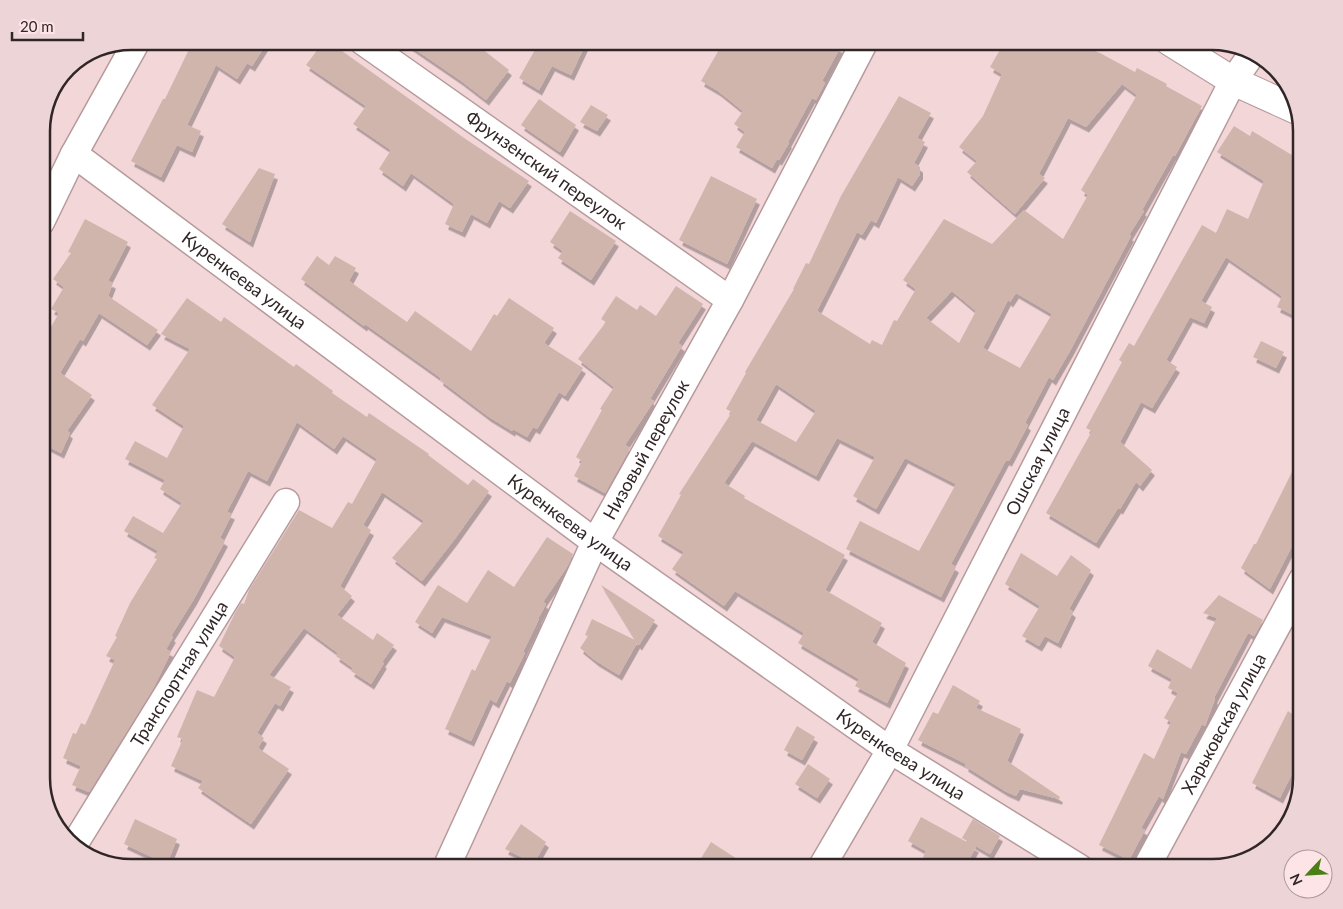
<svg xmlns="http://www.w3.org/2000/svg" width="1343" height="909" viewBox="0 0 1343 909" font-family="Lato,sans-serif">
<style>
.building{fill:#d0b5ad;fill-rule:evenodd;filter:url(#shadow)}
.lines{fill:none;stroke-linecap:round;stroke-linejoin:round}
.minor-casing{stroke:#b69a9c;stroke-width:29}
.major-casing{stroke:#b69a9c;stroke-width:30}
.minor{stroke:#fff;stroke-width:26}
.major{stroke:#fff;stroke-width:28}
.labels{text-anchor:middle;stroke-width:5;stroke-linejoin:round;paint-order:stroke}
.street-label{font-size:18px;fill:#312627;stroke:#fde4e6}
.rim{fill:none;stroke:#312627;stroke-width:2.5}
</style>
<defs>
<filter id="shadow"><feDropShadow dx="3" dy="5.5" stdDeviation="0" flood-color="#0004"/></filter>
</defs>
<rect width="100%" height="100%" fill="#f3d6d8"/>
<g class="building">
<polygon points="193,41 268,41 252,66 247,63 237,79 216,65 187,125 201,131 192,152 177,145 161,177 131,161 163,99 165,99"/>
<polygon points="324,41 328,41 467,140 529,181 510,208 499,201 487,223 471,214 462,232 445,224 454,204 411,173 403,186 379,169 391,150 353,124 366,106 306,65"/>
<polygon points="403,41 472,41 509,70 486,100 460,80"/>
<polygon points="540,41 587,41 571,75 552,66 539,90 519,78"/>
<polygon points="724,41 828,41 840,48 822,81 825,83 816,100 812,98 788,142 789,143 779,160 777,159 772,168 736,147 745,132 734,124 743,111 718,91 701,81"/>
<path d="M1005,41H1071L1100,53L1135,72L1137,68L1167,84L1166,86L1202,106L1175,156L1173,155L1142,210L1144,211L1129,235L1131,236L1070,351L1053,380L1049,377L1025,423L1028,425L1009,461L1006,460L951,564L956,567L941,597L846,549L860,521L919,551L956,484L905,458L876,509L853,496L875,457L837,438L816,476L752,441L724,483L745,496L744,498L845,555L825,590L882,623L872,642L906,663L887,703L855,686L859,679L798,643L804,633L735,591L724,606L672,569L684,552L658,536L681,495L679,494L732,412L726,409L746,373L745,372L794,289H793L806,263L809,264L841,196L899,96L931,113L917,138L925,142L914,163L920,167V174L912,186L898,177L876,223L871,220L862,235L857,232L817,311L870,344L872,340L882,345L894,320L897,321L916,289L903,280L944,219L992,244L1024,210L1063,239L1088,195L1081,190L1137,95L1122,84L1086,127L1068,118L1039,174L1045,178L1015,214L967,172L977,161L959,147L983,116L1002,74L990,67ZM952,291L976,311L959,343L926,318ZM1016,293L1052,314L1020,368L983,348L1008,300L1010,302ZM776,384L816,411L796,442L756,420Z"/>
<polygon points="539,99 576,125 560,152 521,125"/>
<polygon points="591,105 608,115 597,131 580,122"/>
<polygon points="1234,126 1250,136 1252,131 1302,161 1302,319 1277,307 1282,296 1226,257 1201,301 1212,307 1204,323 1190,317 1166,360 1177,367 1152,408 1141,402 1120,442 1152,470 1140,486 1136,482 1120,509 1118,508 1096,543 1046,513 1092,431 1086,428 1122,362 1119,360 1129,343 1134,346 1202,225 1216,233 1227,209 1248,219 1264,181 1217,152"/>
<polygon points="259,168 275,174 250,242 222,224"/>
<polygon points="711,176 757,199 727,264 679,240"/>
<polygon points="570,211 616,241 591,280 558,258 563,251 550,242"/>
<polygon points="85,219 128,242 108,281 113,283 108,296 158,330 147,345 99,313 83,341 80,339 60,373 92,395 67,431 70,433 61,453 41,443 41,344 59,313 51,309 64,287 53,279 71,253 68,252"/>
<polygon points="317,256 329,265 335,256 356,268 349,281 407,322 415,311 471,351 494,314 497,316 509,298 554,328 544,343 583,368 565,396 559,392 537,429 533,427 527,437 513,429 512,431 489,417 440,380 441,378 365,324 364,326 301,279"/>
<polygon points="676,286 703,304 678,343 682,346 650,399 654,401 625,445 630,448 605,493 574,476 582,461 576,457 602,410 600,409 614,387 578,359 606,322 601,319 616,296 637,310 640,305 656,316"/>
<polygon points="187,298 221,322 224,317 294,367 296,364 333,391 332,393 367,417 369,413 429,454 428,455 468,485 473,479 489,491 454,540 422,581 392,558 424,521 382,492 363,525 371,530 340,586 352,596 337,615 373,640 377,633 394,645 382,662 384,663 371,684 351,671 353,668 336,656 338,653 304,628 269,675 291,687 280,706 275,703 257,733 264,738 258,748 289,769 251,824 198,788 203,781 171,766 183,739 177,737 197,690 214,697 235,657 219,646 235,613 241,603 244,604 249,590 299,510 332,528 348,502 352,504 377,459 343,436 334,449 297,422 267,481 248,471 227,512 232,514 220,538 225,541 194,599 171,636 173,637 166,649 171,652 153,689 89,792 72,785 81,766 63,758 73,733 76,734 81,723 85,725 115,660 106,656 117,637 115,636 130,603 157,559 154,558 158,551 124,531 133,516 163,533 182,503 160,489 165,480 125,459 135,441 167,458 184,426 152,405 190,349 161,334"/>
<polygon points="1261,341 1284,352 1276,368 1253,357"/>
<polygon points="1302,452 1302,531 1293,549 1291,548 1270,589 1241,568 1254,544 1256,544"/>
<polygon points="547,537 573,554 569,564 543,602 546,604 538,619 539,619 523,652 525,653 510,683 507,681 496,703 490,699 471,741 445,729 472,669 475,671 492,636 442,617 432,633 415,622 438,585 467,603 488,570 514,587"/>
<polygon points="1021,553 1057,576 1071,555 1091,570 1069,609 1073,612 1058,643 1045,636 1039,646 1022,636 1040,606 1005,584"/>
<polygon points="601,585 655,620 639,645 637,643 619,675 596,661 580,648 588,636 585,635 592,619 635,640"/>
<polygon points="1219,595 1263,620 1254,636 1248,633 1214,698 1215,699 1205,726 1202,724 1186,754 1181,752 1163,799 1159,796 1141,828 1145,830 1129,860 1099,845 1144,753 1154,759 1171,722 1164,718 1178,693 1168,688 1172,679 1148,666 1157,649 1191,669 1217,618 1203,613"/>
<polygon points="953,685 980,701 976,708 1021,729 1007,761 1060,797 1059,799 1020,789 1016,796 1005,791 965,766 966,764 918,740 933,712 938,714"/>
<polygon points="1288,711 1302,721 1302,769 1296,766 1280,798 1252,783"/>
<polygon points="797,726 815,737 802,760 784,750"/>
<polygon points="808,764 830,779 817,798 795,784"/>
<polygon points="921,817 976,847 964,868 943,868 923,857 926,851 908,841"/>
<polygon points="135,819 177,839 167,864 124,844"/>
<polygon points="973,819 1000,836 990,854 962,838"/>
<polygon points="521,824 546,842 534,863 505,849"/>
<polygon points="711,842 751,868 695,868"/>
</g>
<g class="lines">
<defs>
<g id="minor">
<path id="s1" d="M362,41L730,300"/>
<path id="s2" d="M74,154L595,542L890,750L1080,868"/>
<polyline points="41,222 74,154 137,41"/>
<path id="s3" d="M74,845L286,502"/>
<path id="s4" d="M446,868L595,542L730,300L865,41"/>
<path id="s5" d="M821,868L890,750L1233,81L1252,54"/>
<path id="s6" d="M1146,868L1302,580"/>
</g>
<polyline id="major" points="1169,41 1233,81 1297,110"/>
</defs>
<use href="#minor" class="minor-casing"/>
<use href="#major" class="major-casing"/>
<use href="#minor" class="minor"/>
<use href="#major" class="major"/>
</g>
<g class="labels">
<g class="street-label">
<text dy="6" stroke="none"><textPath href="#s1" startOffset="225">Фрунзенский переулок</textPath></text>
<text dy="6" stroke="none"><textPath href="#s2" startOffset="212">Куренкеева улица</textPath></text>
<text dy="6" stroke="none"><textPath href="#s4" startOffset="464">Низовый переулок</textPath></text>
<text dy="6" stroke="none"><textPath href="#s5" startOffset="461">Ошская улица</textPath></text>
<text dy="6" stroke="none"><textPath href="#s2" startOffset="618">Куренкеева улица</textPath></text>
<text dy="6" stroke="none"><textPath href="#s3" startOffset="201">Транспортная улица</textPath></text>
<text dy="6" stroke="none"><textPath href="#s6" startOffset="164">Харьковская улица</textPath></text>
<text dy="6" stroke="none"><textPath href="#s2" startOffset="1022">Куренкеева улица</textPath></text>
</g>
</g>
<path d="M0 0H1343V909H0ZM131 50H1212A81 81 0 0 1 1293 131V778A81 81 0 0 1 1212 859H131A81 81 0 0 1 50 778V131A81 81 0 0 1 131 50Z" fill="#edd5d7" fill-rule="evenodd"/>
<path class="rim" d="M131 50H1212A81 81 0 0 1 1293 131V778A81 81 0 0 1 1212 859H131A81 81 0 0 1 50 778V131A81 81 0 0 1 131 50Z"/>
<g transform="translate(1308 874) rotate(245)"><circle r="24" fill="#fde4e6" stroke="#ab989a"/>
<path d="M0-4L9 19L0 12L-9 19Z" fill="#4a7f15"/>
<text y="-8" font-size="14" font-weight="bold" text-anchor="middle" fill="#312627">N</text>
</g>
<path d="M12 32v8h71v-8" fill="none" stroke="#312627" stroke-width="2.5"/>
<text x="20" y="32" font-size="15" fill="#312627" stroke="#fde4e6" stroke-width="4" paint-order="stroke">20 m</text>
</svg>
